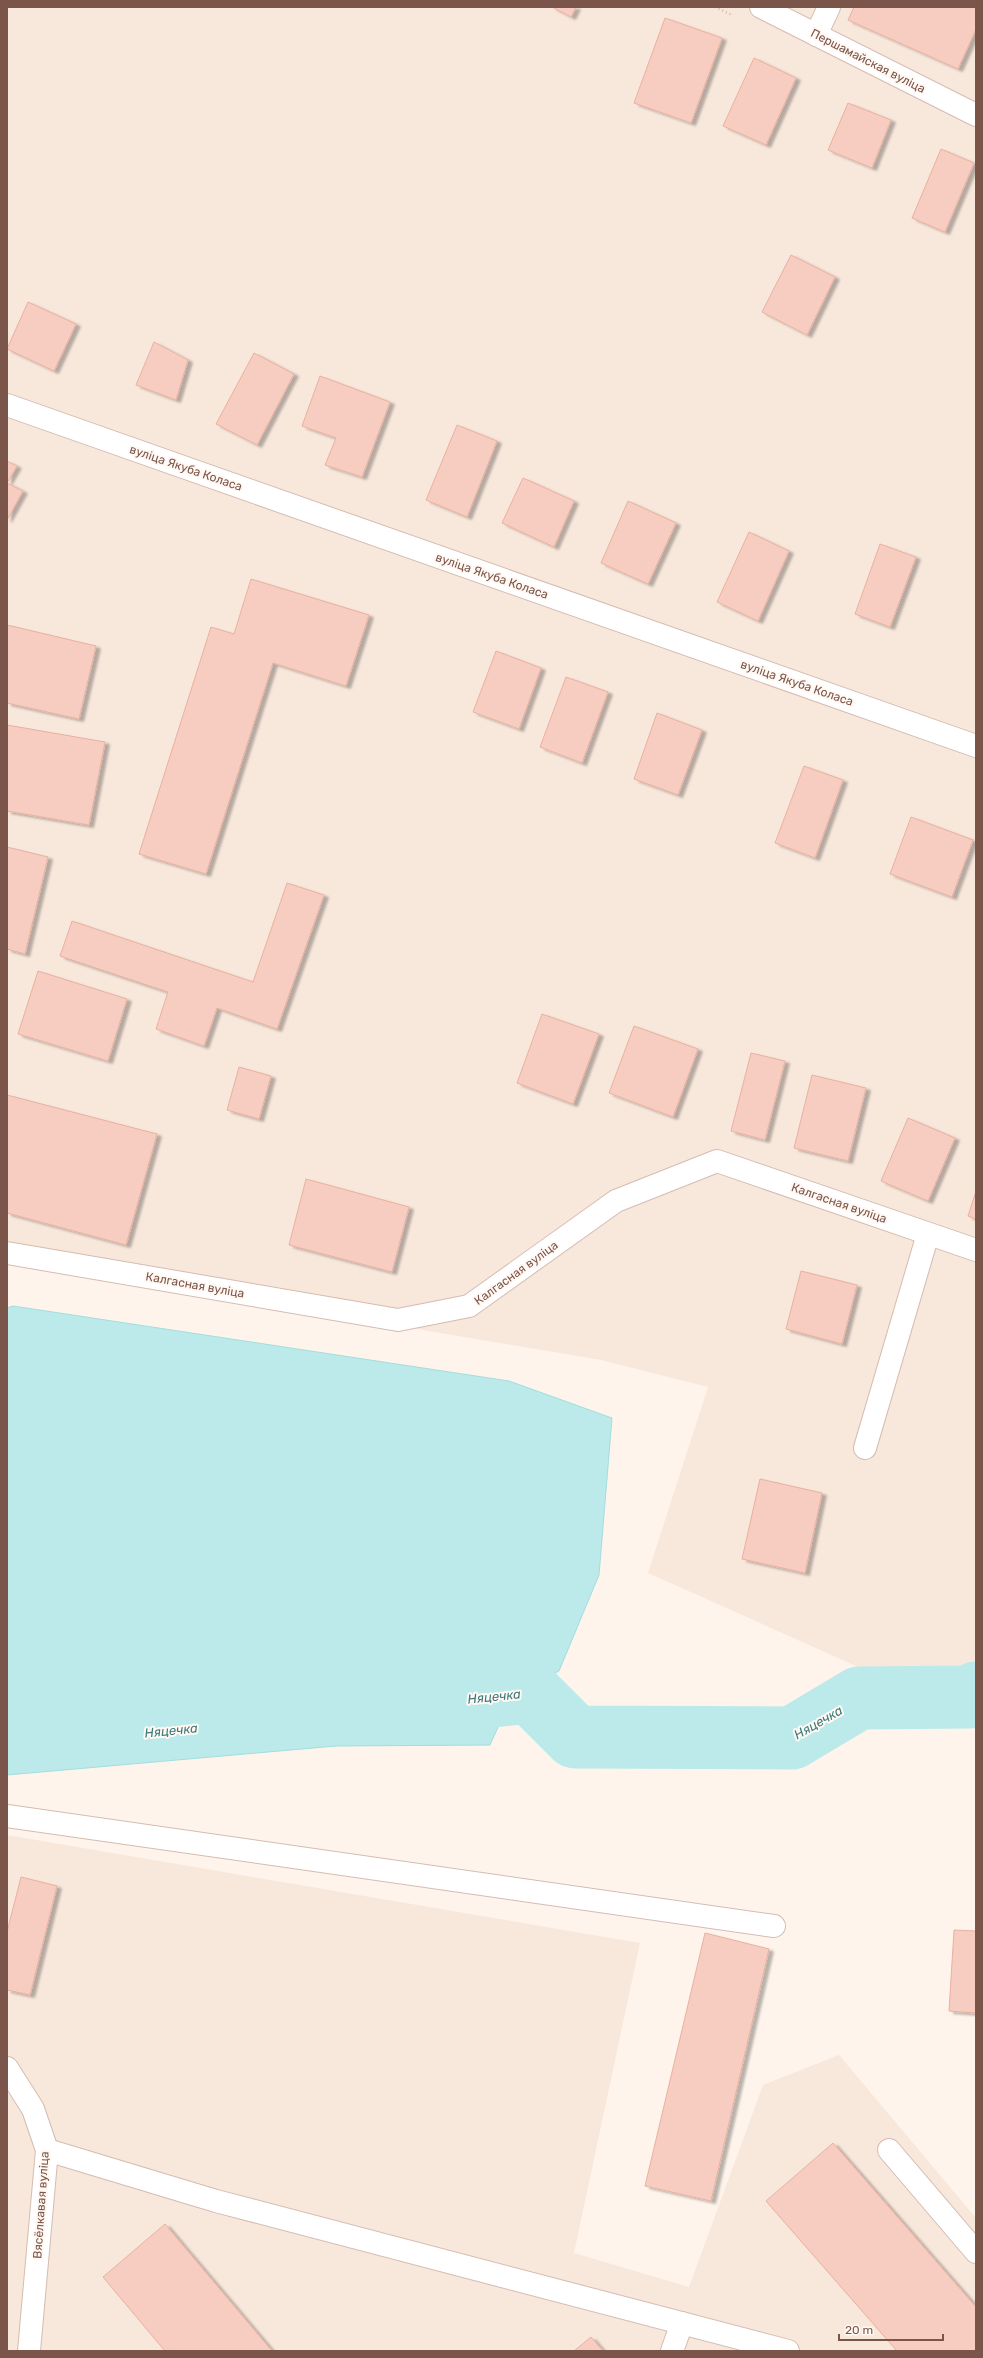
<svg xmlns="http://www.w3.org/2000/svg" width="983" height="2358" viewBox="0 0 983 2358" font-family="Rubik,sans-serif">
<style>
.residential{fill:#f8e7db}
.water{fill:#bceaea;stroke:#a2dddd}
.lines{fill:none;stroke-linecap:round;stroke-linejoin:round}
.river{stroke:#bceaea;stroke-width:63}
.building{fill:#f6cdc0;stroke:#eab09f;filter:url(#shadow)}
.minor-casing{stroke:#d5bcb1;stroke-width:24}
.path{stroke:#dcb0a2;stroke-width:2.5;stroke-dasharray:1 3;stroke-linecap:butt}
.minor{stroke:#fff;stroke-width:22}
.labels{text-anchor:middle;stroke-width:4;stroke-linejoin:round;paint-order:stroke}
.street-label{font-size:12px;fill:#7c554a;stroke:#fff8f3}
.water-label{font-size:13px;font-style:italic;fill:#39797b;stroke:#fff8f3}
</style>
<defs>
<filter id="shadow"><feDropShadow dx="4.5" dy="2.5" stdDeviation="1" flood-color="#0004"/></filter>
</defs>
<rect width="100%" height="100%" fill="#fef4eb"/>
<g class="residential">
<polygon points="7,7 976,7 976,1694 901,1686 648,1573 708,1387 601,1360 7,1260"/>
<polygon points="7,1835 640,1943 574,2253 689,2287 763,2085 839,2055 976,2218 976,2351 7,2351"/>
</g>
<polygon class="water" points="13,1306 509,1381 612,1418 599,1575 559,1671 513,1694 490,1745 336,1746 7,1775 7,1308"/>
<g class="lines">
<polyline class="river" points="427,1703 530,1692 575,1737 792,1738 859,1698 970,1697 976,1693"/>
</g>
<g class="building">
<polygon points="552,7 576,7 571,17"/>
<polygon points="854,7 976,7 976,29 958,69 848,20"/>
<polygon points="665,18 722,38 691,123 634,103"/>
<polygon points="754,58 796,78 766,145 723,126"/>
<polygon points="848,103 891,120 872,168 828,150"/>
<polygon points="941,149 974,163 945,232 912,218"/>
<polygon points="791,255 835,277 807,335 762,312"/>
<polygon points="28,302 76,324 54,371 7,349"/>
<polygon points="154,342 188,360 176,400 136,385"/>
<polygon points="254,353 294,374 257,445 216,424"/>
<polygon points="320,376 390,402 362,477 325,465 336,438 302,426"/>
<polygon points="457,425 497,441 467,517 426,500"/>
<polygon points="7,461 17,466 7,483 23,491 7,520"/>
<polygon points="523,478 574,501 554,547 502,523"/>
<polygon points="628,501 676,523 648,584 601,563"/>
<polygon points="749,532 789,551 758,621 717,602"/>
<polygon points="880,544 916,557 890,627 855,614"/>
<polygon points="251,579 369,615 346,686 273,663 206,874 139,854 211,627 234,634"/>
<polygon points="7,625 96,646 79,719 7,703"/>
<polygon points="496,651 541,668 519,729 473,712"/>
<polygon points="566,677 608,692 582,763 540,747"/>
<polygon points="657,713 702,730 678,795 634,779"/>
<polygon points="7,725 105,742 89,825 7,811"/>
<polygon points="804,766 843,780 815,858 775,843"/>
<polygon points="911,817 973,840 952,897 890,874"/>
<polygon points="7,847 48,857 25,954 7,949"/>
<polygon points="287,883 324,895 277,1029 217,1008 204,1046 156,1029 168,992 60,956 72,921 253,982"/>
<polygon points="38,971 127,999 108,1061 18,1034"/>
<polygon points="542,1014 599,1034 573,1104 517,1083"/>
<polygon points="634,1026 698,1049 673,1117 609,1093"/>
<polygon points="751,1053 785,1061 765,1140 731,1131"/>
<polygon points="239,1067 271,1076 259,1119 227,1110"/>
<polygon points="812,1075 866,1088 848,1161 794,1148"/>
<polygon points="7,1095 157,1134 126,1245 7,1213"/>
<polygon points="908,1118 955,1138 928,1201 881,1181"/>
<polygon points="306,1179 409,1207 392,1272 289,1245"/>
<polygon points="976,1191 976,1219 968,1216"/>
<polygon points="801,1271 857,1285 842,1344 786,1329"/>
<polygon points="760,1479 822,1493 805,1573 742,1559"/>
<polygon points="21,1877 57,1886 30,1995 7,1990 7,1932"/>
<polygon points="954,1930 976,1931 976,2013 949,2011"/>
<polygon points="705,1933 769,1949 711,2201 645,2186"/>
<polygon points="833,2143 976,2307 976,2351 897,2351 766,2201"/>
<polygon points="165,2224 272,2351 165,2351 103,2277"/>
<polygon points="591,2337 603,2351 574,2351"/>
</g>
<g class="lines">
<defs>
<g id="minor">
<polyline points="761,7 976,115"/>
<polyline points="816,35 829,7"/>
<polyline points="7,405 976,746"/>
<polyline points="7,1253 398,1320 469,1306 616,1201 717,1161 976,1250"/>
<polyline points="865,1448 928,1234"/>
<polyline points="7,1816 774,1926"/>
<polyline points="7,2068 33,2109 47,2150 29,2351"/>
<polyline points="47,2150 216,2201 788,2351"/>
<polyline points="889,2150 976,2252"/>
<polyline points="672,2351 682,2323"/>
</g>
</defs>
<use href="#minor" class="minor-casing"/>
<polyline class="path" points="715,7 732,15"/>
<use href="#minor" class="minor"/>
</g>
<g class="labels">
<g class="street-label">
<text transform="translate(868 61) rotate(27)" y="4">Першамайская вуліца</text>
<text transform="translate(186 468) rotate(19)" y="4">вуліца Якуба Коласа</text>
<text transform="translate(492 576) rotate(19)" y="4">вуліца Якуба Коласа</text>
<text transform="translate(797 683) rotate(19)" y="4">вуліца Якуба Коласа</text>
<text transform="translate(839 1203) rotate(19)" y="4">Калгасная вуліца</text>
<text transform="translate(516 1273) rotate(-36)" y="4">Калгасная вуліца</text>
<text transform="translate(195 1285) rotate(10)" y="4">Калгасная вуліца</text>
<text transform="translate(41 2205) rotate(-86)" y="4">Вясёлкавая вуліца</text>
</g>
<g class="water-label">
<text transform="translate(494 1696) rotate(-6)" y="5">Няцечка</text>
<text transform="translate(818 1722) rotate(-30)" y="5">Няцечка</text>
<text transform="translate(171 1730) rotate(-6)" y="5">Няцечка</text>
</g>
</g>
<rect width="983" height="2358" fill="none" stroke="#7c554a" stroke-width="16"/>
<path d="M839 2334v6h104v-6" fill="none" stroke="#7c554a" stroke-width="2"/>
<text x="845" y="2334" font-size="12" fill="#7c554a" stroke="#fff8f3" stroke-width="3" paint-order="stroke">20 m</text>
</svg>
